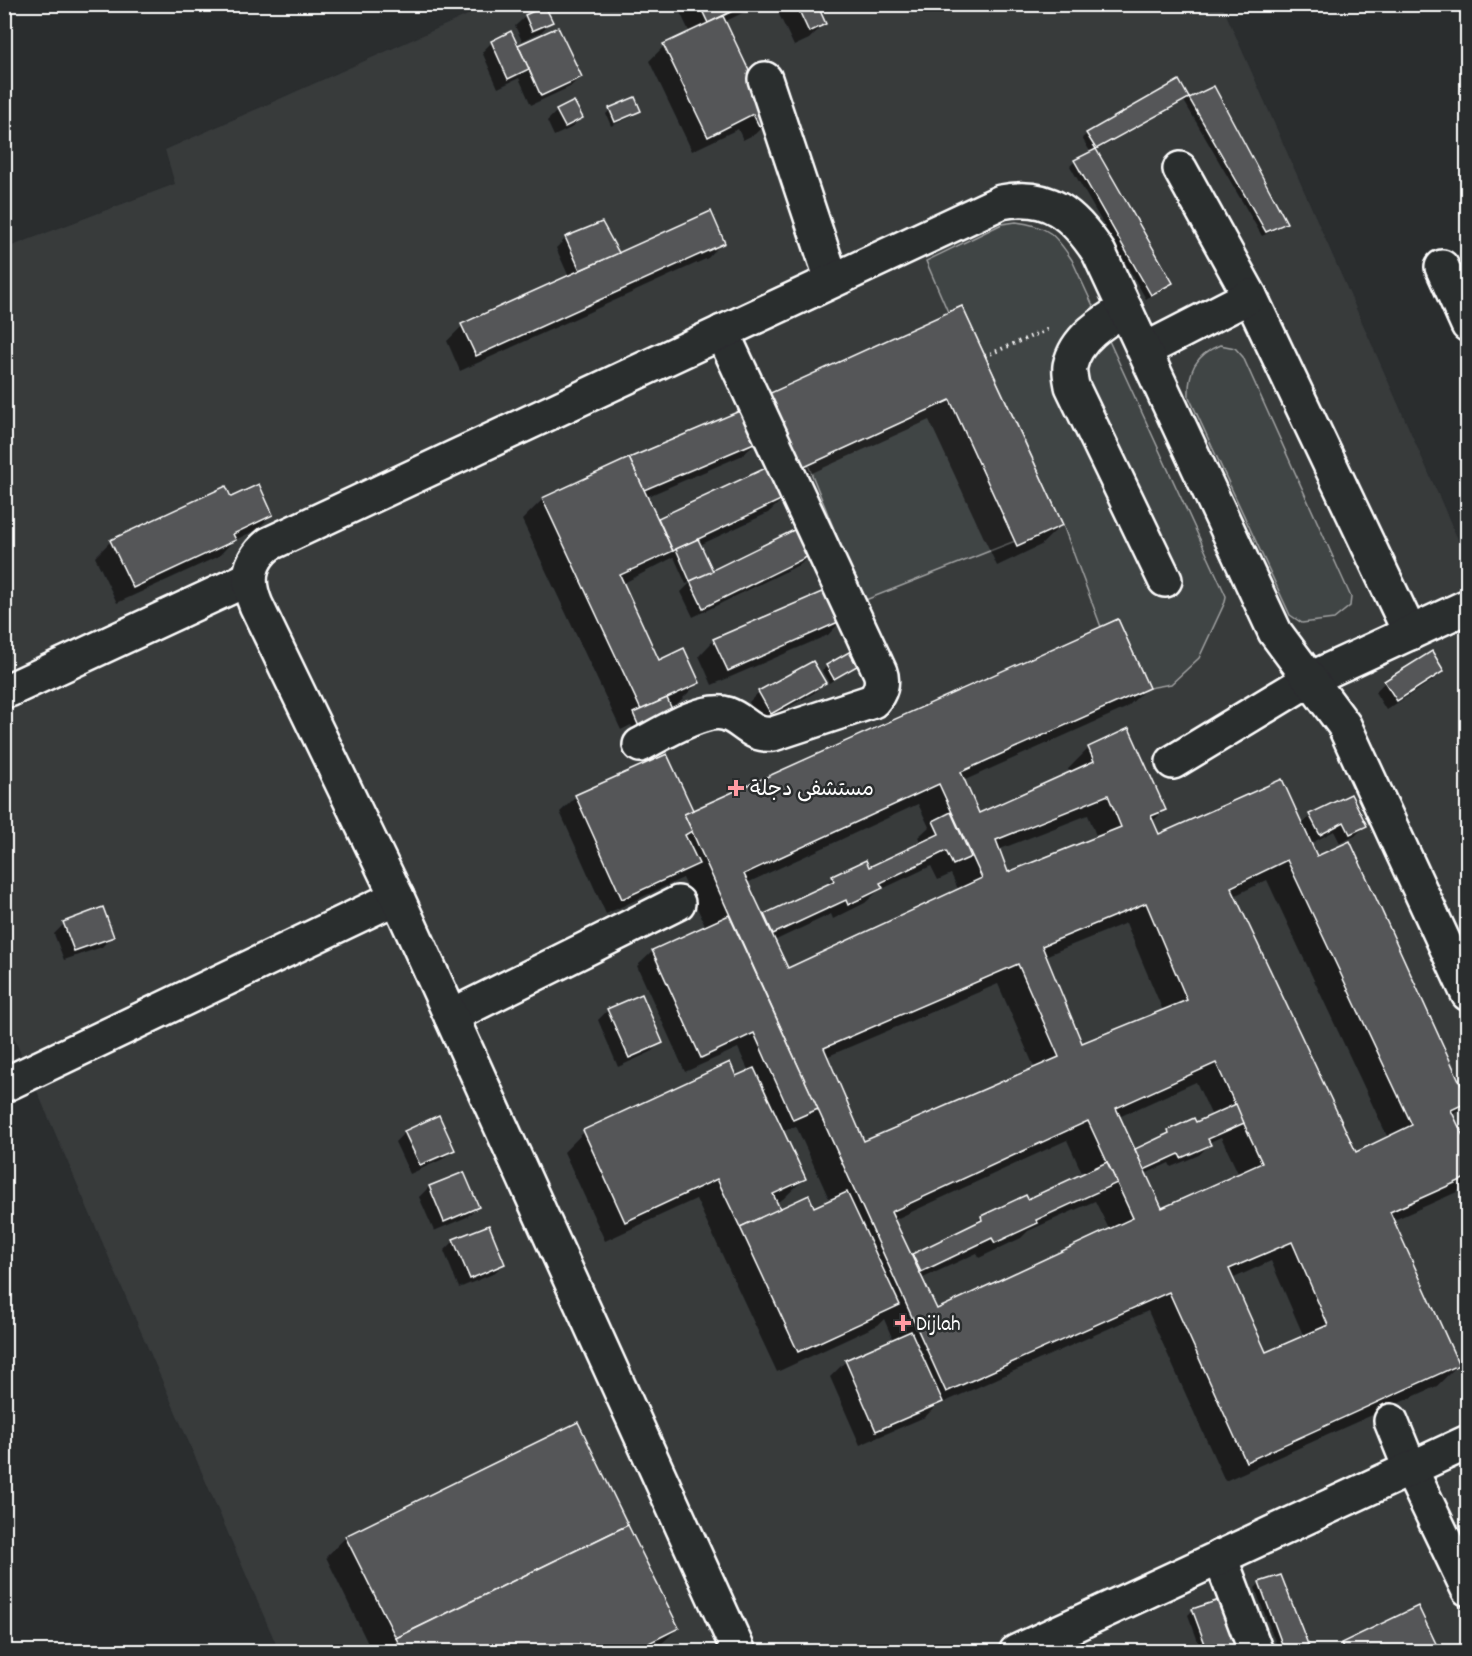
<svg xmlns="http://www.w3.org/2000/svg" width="1472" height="1656" viewBox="0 0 1472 1656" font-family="Dekko,'Playpen Sans Arabic',sans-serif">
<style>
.built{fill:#373a3b}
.green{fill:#414445;stroke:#a0a2a2;stroke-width:1.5}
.shadow{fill:#0007;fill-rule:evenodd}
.building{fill:#555758;stroke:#fff;stroke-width:1.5;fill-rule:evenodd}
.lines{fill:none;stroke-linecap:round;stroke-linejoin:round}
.minor-casing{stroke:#fff;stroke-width:38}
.path{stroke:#fff;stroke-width:4;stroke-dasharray:1.5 4.5;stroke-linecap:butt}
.minor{stroke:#2a2d2e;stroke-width:33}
.poi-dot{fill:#ff9aa2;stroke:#2a2d2e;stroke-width:2}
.labels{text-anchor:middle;stroke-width:5;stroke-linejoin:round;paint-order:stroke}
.poi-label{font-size:21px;fill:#fff;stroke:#2a2d2e;text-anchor:start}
</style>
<rect width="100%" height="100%" fill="#2a2d2e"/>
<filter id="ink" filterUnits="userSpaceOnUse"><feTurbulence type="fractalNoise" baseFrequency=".0167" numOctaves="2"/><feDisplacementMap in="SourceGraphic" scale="12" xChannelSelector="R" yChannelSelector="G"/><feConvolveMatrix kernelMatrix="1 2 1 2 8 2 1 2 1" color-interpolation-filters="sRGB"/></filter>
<g filter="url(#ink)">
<polygon class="built" points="490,5 1222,5 1467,560 1467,1651 279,1651 5,1017 4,249 175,184 165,150"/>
<g class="green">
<path d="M1016,222C1048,226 1055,234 1072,260L1226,596L1225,602L1199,658L1171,684L1149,688L1118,619L1101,627L1063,525L962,306L948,312L926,261L1002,224Z"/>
<path d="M1220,345L1235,348L1243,357L1351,597L1350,606L1334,619L1302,623L1290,615L1189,397C1188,371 1195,355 1220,345Z"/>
<polygon points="950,400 1015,541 863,601 808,465"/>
</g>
<g class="shadow">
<polygon points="676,4 761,4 724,22 770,119 755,134 743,140 738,129 692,151 649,61 664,46 690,33"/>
<polygon points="774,4 815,4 824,24 809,39 794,46"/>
<polygon points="526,16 551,22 541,32 522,41 515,26"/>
<polygon points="557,28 580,77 570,87 531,105 519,78 498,88 482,52 492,42 517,47"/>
<polygon points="1179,82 1188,100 1213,88 1285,223 1280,227 1262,236 1184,101 1095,151 1172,283 1146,299 1070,166 1075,161 1091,153 1082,138 1087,134"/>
<polygon points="610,110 639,111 635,115 611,126 606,114"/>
<polygon points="557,111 581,118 571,128 554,136 547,121"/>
<polygon points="566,238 618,255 723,242 708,258 460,371 447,341 462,326 569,277 556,248"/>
<path d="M961,308L1061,525L1041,545L997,566L929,420L779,488L784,498L768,513L700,545L712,572L811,553L801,564L693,617L681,592L691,582L686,584L674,557L622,584L658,662L698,683L678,703L670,707L635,733L631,725L621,730L522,520L543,499L629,459L748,409ZM758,441L770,468L657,520L646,497L743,455Z"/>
<polygon points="230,499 272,515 256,530 233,541 219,556 117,603 95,557 111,541"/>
<polygon points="843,619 828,635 712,685 699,656 714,640"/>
<polygon points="827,666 855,666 829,683 822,671"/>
<polygon points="1442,671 1432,681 1386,710 1375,692 1385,682"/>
<polygon points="824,683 814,693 760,723 749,702 759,692"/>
<path d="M1147,688L1126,708L963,781L978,815L1070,774L1068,769L1089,748L1128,730L1164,810L1152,822L1159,836L1301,825L1310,816L1365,826L1355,836L1340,843L1334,831L1310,844L1316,858L1467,1101L1452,1116L1468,1150V1182L1457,1192L1392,1221L1458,1365L1437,1386L1225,1481L1148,1311L936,1406L925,1417L860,1445L830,1377L846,1361L893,1340L884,1319L878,1325L777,1372L696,1199L605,1241L564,1152L584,1132L749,1072L738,1048L685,1072L637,966L653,951L706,927L683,878L606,914L560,812L576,797L666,756L692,812ZM918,804L929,827L918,837L922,844L868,869L833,878L823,887L763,917L747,883ZM1088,815L1097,838L1007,874L998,850ZM931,866L938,880L951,874L959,891L788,970L774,941L831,914L833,919L865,903L878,891ZM1267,880L1388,1138L1355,1154L1234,896ZM1126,923L1163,1011L1081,1044L1045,956ZM998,984L1035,1069L863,1143L826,1057ZM1196,1082L1212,1116L1195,1124L1193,1120L1168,1131L1161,1138L1134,1151L1119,1117ZM796,1126L830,1201L813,1209L779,1211L775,1203L783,1199L804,1179L782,1132ZM1221,1137L1239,1175L1161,1210L1145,1174L1169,1163L1171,1167L1199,1155L1209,1145L1208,1143ZM1067,1140L1083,1175L1027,1201L981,1217L973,1226L911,1257L894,1220ZM1095,1201L1110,1231L936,1311L921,1279L977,1253L979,1258L1021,1238L1028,1231ZM1271,1261L1304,1337L1265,1354L1232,1279Z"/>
<polygon points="64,924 112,936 102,947 64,960 54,934"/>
<polygon points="608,1010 661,1042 651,1052 618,1067 598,1020"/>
<polygon points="405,1132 453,1149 443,1159 410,1174 395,1142"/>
<polygon points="463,1174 477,1207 467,1217 434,1231 419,1197 429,1187"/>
<polygon points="454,1241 504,1264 493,1274 459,1288 444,1251"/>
<polygon points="346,1537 678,1628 657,1648 650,1652 372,1652 326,1557"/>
<polygon points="1260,1583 1310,1652 1279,1652 1255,1588"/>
<polygon points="1218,1602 1237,1652 1202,1652 1188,1615 1192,1611"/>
<polygon points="1342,1645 1438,1652 1335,1652"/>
</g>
<g class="building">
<polygon points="699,4 747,4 708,23"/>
<polygon points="796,4 817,4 826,24 809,32"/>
<polygon points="545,6 553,22 532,31 525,15"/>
<polygon points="723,16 772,119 759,126 753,114 708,137 663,44"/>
<polygon points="558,27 582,77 541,96 518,45"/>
<polygon points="511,31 529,69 508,79 491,41"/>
<polygon points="1179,80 1189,98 1096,149 1086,133"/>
<polygon points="1214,86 1287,223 1266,232 1189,98"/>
<polygon points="635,97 641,111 615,122 609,108"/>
<polygon points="574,101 583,118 565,127 556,110"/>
<polygon points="1096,149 1173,283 1151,295 1074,160"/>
<polygon points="711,211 725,243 476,356 461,324"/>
<polygon points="602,222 619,253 580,270 565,237"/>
<polygon points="962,306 1063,525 1017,546 950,400 800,469 766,395"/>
<polygon points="749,407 761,440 644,490 629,458"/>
<polygon points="629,458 673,551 620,575 659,660 684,648 700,683 641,710 542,498"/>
<polygon points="770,466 785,498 673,551 658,518"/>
<polygon points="259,484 273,515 233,534 236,540 133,588 110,540 226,486 231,497"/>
<polygon points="800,527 813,554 703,608 690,581"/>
<polygon points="698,539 713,571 690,581 676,549"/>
<polygon points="831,588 845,619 728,671 713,639"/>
<path d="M1118,619L1149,688L961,772L979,813L1094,761L1088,747L1129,728L1166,810L1151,816L1159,834L1282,779L1317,856L1350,841L1468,1100V1102L1451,1110L1468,1146V1177L1390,1212L1459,1365L1246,1462L1169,1292L946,1392L684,814ZM939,784L982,878L788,968L744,874ZM1108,795L1121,827L1008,872L996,840ZM1287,860L1412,1125L1356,1152L1231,887ZM1146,903L1187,1000L1082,1043L1042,946ZM1018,964L1059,1057L864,1141L824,1048ZM1216,1063L1262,1163L1162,1208L1116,1108ZM1088,1121L1133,1218L937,1309L891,1212ZM1292,1242L1328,1325L1266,1352L1229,1269Z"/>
<polygon points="1432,651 1444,671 1397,701 1384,681"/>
<polygon points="849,652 857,666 834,679 826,665"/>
<polygon points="813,661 826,683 771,714 758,691"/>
<polygon points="667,698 674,714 640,729 633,713"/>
<polygon points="667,754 693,810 684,814 692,831 685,835 699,864 622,899 575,795"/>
<polygon points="1351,794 1367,826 1350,834 1344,822 1320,835 1309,814"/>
<polygon points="951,812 971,857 953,865 946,851 880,883 883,888 848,905 846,900 773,934 764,914 834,881 832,876 866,860 869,867 939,834 933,821"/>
<polygon points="103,907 114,937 74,951 63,922"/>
<polygon points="729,915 818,1109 793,1120 754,1033 701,1058 652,950"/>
<polygon points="642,994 663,1043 629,1058 607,1009"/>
<polygon points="730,1062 736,1076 754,1068 806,1179 773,1194 780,1209 740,1227 717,1179 625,1222 583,1130"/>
<polygon points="1236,1104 1244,1123 1208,1139 1211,1145 1181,1158 1179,1154 1144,1170 1135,1149 1169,1133 1168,1130 1194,1118 1196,1122"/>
<polygon points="439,1115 455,1150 420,1165 404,1131"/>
<polygon points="1107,1162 1117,1183 1036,1220 1038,1223 995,1243 992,1238 921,1272 912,1254 982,1220 981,1216 1026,1195 1028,1199"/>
<polygon points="464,1172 479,1207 444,1222 429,1186"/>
<polygon points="847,1192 900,1305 798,1352 740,1227 809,1195 814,1207"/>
<polygon points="489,1225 505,1264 470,1279 453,1239"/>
<polygon points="911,1331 943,1402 876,1431 845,1360"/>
<polygon points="578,1422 628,1525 396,1638 345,1536"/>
<polygon points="628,1525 679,1628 631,1652 403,1652 396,1638"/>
<polygon points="1281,1575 1311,1652 1285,1652 1259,1582"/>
<polygon points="1219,1600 1239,1652 1208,1652 1192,1609"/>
<polygon points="1418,1606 1440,1652 1345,1652 1341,1643"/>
</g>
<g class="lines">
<defs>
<g id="minor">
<polyline points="765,79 832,280"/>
<polyline points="1180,169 1250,296 1410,633"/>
<polyline points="1442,267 1468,325"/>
<path d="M1125,309C1103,322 1076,338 1070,366C1069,372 1071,380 1072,386L1165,580"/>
<polyline points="1145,350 1250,296"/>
<polyline points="9,690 250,578"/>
<path d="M640,745C660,735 704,706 727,714C744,720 752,737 773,734L873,701C880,693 884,683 880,672L722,332"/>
<polyline points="1173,762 1310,679 1468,606"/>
<polyline points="451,1016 678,903"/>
<polyline points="4,1085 397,897"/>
<polyline points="1391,1421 1410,1468 1468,1589"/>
<polyline points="1220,1557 1256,1652"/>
<path d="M739,1652L397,897L256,605C246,581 248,561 269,544L1001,202C1049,192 1074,215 1099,253L1275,632L1344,725L1468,994"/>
<polyline points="1016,1652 1468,1442"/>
</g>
</defs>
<use href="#minor" class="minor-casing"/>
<polyline class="path" points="985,356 1051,328"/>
<use href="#minor" class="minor"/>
</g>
</g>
<g class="poi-dot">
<path d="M733 779h6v6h6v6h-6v6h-6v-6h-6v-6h6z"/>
<path d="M900 1314h6v6h6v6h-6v6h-6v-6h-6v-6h6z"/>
</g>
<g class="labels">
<g class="poi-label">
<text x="750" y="795">مستشفى دجلة</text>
<text x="916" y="1330">Dijlah</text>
</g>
</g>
<rect width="1472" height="1656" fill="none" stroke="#2a2d2e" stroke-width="24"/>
<rect x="12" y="12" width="1448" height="1632" fill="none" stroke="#fff" stroke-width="2" filter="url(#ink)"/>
</svg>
